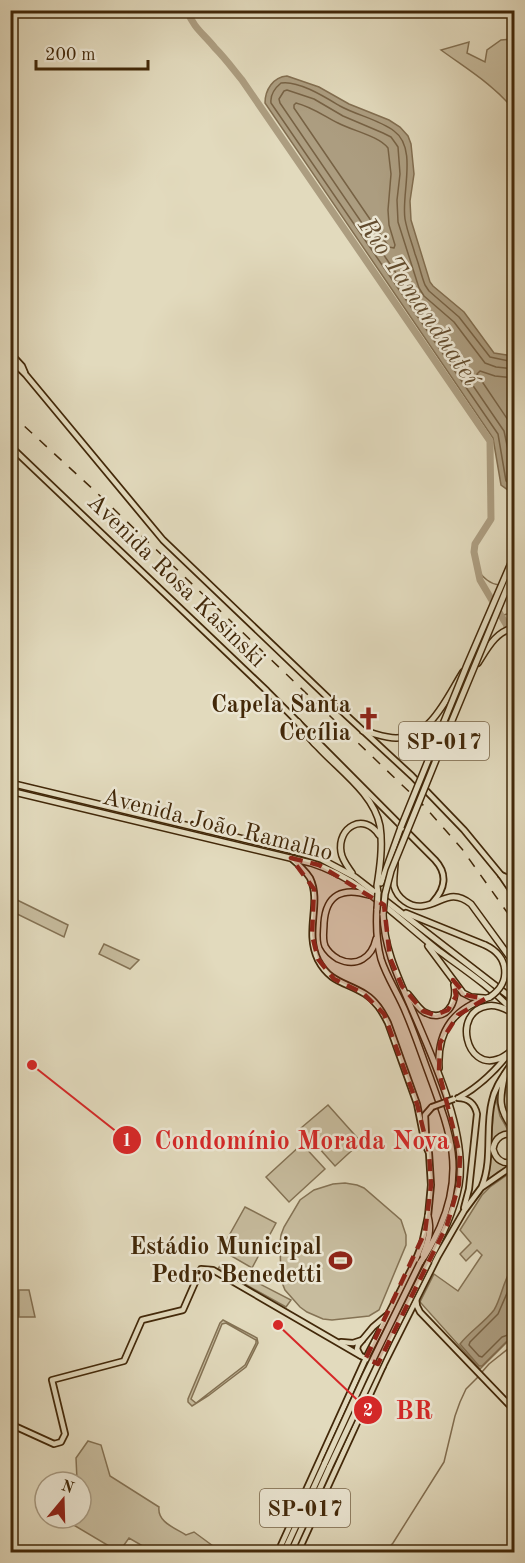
<svg xmlns="http://www.w3.org/2000/svg" width="525" height="1563" viewBox="0 0 525 1563" font-family="'Old Standard TT',serif">
<style>
.green{fill:#c7bc9e;stroke:#847254;stroke-width:1.5;fill-rule:evenodd}
.water{fill:#ac9d80;stroke:#826e50;stroke-width:1.5}
.lines{fill:none;stroke-linecap:round;stroke-linejoin:round}
.shore{stroke:#776244;stroke-width:1.5}
.stream{stroke:#826e50;stroke-width:1.5}
.river{stroke:#ac9d80;stroke-width:7}
.minor-casing{stroke:#6a5436;stroke-width:7}
.major-casing{stroke:#422809;stroke-width:8}
.highway-casing{stroke:#422809;stroke-width:8}
.minor{stroke:#ece7d4;stroke-width:4}
.major{stroke:#e2dabd;stroke-width:4.5}
.highway{stroke:#e2dabd;stroke-width:5}
.rail{stroke:#422809;stroke-width:1.5;stroke-dasharray:10 10;stroke-linecap:butt}
.major-bridge-casing{stroke:#422809;stroke-width:8;stroke-linecap:butt}
.highway-bridge-casing{stroke:#422809;stroke-width:8;stroke-linecap:butt}
.major-bridge{stroke:#e2dabd;stroke-width:4.5}
.highway-bridge{stroke:#e2dabd;stroke-width:5}
.marked{fill:#8f2418;fill-opacity:0.2;stroke:#8f2418;stroke-width:4.5;stroke-dasharray:12 8;stroke-linejoin:round}
.labels{text-anchor:middle;stroke-width:5;stroke-linejoin:round;paint-order:stroke}
.shield{fill:#ece7d4;stroke:#756146;stroke-width:1.5}
.shield-label{font-size:22px;font-weight:bold;fill:#422809}
.street-label{font-size:24px;fill:#422809;stroke:#ece7d4}
.poi-label{font-size:24px;font-weight:bold;fill:#422809;stroke:#ece7d4;text-anchor:end}
.water-label{font-size:26px;font-style:italic;fill:#624b2d;stroke:#ece7d4}
.leader{fill:none;stroke:#d62828;stroke-width:2}
.callout-dot{fill:#d62828;stroke:#ece7d4;stroke-width:2}
.mark-label{font-size:18px;text-anchor:middle;font-weight:bold;fill:#fff}
.callout-label{font-size:26px;text-anchor:middle;font-weight:bold;fill:#d62828;stroke:#ece7d4;stroke-width:5;stroke-linejoin:round;paint-order:stroke}
</style>
<rect width="100%" height="100%" fill="#e2dabd"/>
<filter id="stains"><feTurbulence type="fractalNoise" baseFrequency=".00333" numOctaves="4"/><feColorMatrix values="0 0 0 0 .2 0 0 0 0 .09 0 0 0 0 .02 0 0 0 .5 -.17"/></filter>
<radialGradient id="worn" r=".72"><stop offset=".6" stop-color="#630" stop-opacity="0"/><stop offset="1" stop-color="#630" stop-opacity=".3"/></radialGradient>
<g class="green">
<path d="M514,39V110C494,85 467,69 441,50L469,42L467,53L485,62L487,50L501,40Z"/>
<polygon points="11,897 68,925 64,937 11,911"/>
<polygon points="104,944 139,960 130,969 99,954"/>
<polygon points="514,1071 514,1125 503,1105 506,1088"/>
<path d="M496,1099L500,1116L509,1132C505,1134 498,1135 495,1138C493,1140 492,1144 492,1147C490,1160 498,1165 510,1166L498,1172L488,1180L494,1106Z"/>
<polygon points="328,1105 361,1142 335,1166 301,1128"/>
<polygon points="302,1144 325,1169 289,1202 266,1177"/>
<polygon points="514,1170 514,1338 506,1343 480,1369 420,1302 434,1274 458,1291 482,1255 477,1250 466,1261 460,1254 471,1243 460,1230 482,1195 490,1187"/>
<polygon points="345,1183 357,1185 364,1188 401,1220 406,1235 406,1245 379,1310 369,1316 332,1320 323,1319 307,1312 300,1307 285,1290 281,1280 280,1243 281,1235 284,1227 300,1200 314,1190 333,1184"/>
<polygon points="245,1207 276,1223 252,1268 221,1250"/>
<polygon points="221,1264 291,1300 286,1307 218,1269"/>
<polygon points="19,1290 29,1290 35,1317 19,1317"/>
<path d="M223,1320L257,1338L258,1343L246,1367L208,1396L192,1406L188,1402V1399L220,1323ZM226,1323L256,1340V1343L245,1365L196,1403L191,1399L222,1324Z"/>
<path d="M88,1441L101,1445L110,1476L159,1507C157,1522 175,1528 186,1535L194,1532L213,1546L216,1551L220,1550L223,1552H153L129,1538L119,1552L72,1524V1518H81V1482L71,1481L77,1480L76,1458Z"/>
</g>
<g class="water">
<path d="M287,76L319,87L349,104L389,120L400,127L408,136L411,144L414,174L410,201L411,220L430,282L433,286L464,312L494,353L514,356V492L512,493L501,485L493,438L265,103C265,90 273,77 287,76Z"/>
<path d="M514,1266V1337L506,1342L482,1366H479L460,1344C469,1332 484,1323 494,1310C502,1297 504,1276 514,1266Z"/>
</g>
<g class="lines">
<g class="shore">
<path d="M296,103C312,107 324,116 338,123C353,131 379,136 388,148L391,174L388,210L389,225L395,245L394,248L389,247L294,108V105Z"/>
<path d="M514,362L490,357L459,317L429,291L425,285C421,275 419,264 415,254C412,243 407,231 405,219C401,194 418,148 394,131C380,120 356,115 340,106C325,97 298,80 281,83C275,88 270,95 271,103L498,434L506,481L514,487"/>
<polyline points="514,369 496,367 485,363 454,322 424,296 419,288 398,222 397,200 400,174 398,147 396,144 391,137 383,133 343,116 314,99 287,90 284,91 279,99 280,103 504,431 514,478"/>
<polyline points="514,378 495,376 480,371 477,374 512,426 514,432"/>
<polyline points="514,1277 498,1314 470,1342 469,1345 479,1356 482,1357 502,1337 514,1333"/>
</g>
<g class="stream">
<path d="M478,571C484,578 490,584 499,585"/>
<polyline points="501,616 507,614 514,614"/>
<polyline points="482,1372 489,1364 514,1344"/>
<polyline points="385,1552 393,1543 444,1462 455,1416 460,1402 466,1389 479,1376"/>
</g>
<path class="river" d="M187,10C194,29 203,33 215,48C225,58 233,69 242,80L490,441L491,519L475,544L474,552L480,580L506,624L514,645"/>
<defs>
<polyline id="minor" points="10,813 15,792"/>
<g id="major">
<polyline points="10,353 22,366 25,373"/>
<polyline points="10,359 26,375 163,540 346,715 412,776 464,830 501,875 514,894"/>
<path d="M10,446L267,691L435,860C448,874 445,889 433,902"/>
<polyline points="501,875 508,878 514,878"/>
<path d="M460,1097C482,1085 499,1067 514,1047"/>
<path d="M458,1098C468,1098 475,1104 477,1114L469,1189L464,1208"/>
<polyline points="426,1135 425,1115 432,1107"/>
<path d="M482,1186C493,1159 485,1128 492,1101C495,1085 507,1072 514,1059"/>
<polyline points="416,1299 417,1306 420,1312 514,1410"/>
<polyline points="341,1342 353,1343 362,1340"/>
<polyline points="360,1355 357,1349 358,1345 373,1327 386,1316"/>
<polyline points="10,1424 54,1444 61,1442 65,1434 52,1380 124,1361 142,1320 183,1310 201,1269 213,1270 361,1356 383,1366"/>
<path d="M278,1552L366,1358L414,1264L422,1244L428,1216L431,1185L429,1153L425,1144L417,1104L388,1023C382,1011 376,1001 365,994C346,982 330,983 318,960C304,931 322,903 310,878C305,870 298,864 291,858"/>
<polyline points="298,1552 383,1366 438,1256 464,1211 481,1188 514,1165"/>
</g>
<g id="highway">
<path d="M478,663C487,649 496,631 514,628"/>
<path d="M298,722C304,731 310,740 318,747C339,770 374,794 380,826C383,846 380,867 377,886L378,893"/>
<path d="M363,731C374,733 385,738 396,738C431,738 447,697 463,672"/>
<polyline points="10,783 294,851 321,859 355,877 514,1000"/>
<path d="M10,791L311,863C362,879 398,919 439,951C465,970 492,988 514,1012"/>
<path d="M395,862C395,870 393,878 394,886C397,898 410,908 423,906C442,903 451,888 471,904L514,963"/>
<path d="M352,873C348,867 342,860 341,852C337,827 364,812 379,835"/>
<polyline points="381,883 401,827"/>
<path d="M369,895C343,887 326,894 324,923C324,931 322,939 325,946C328,952 333,956 338,959C357,968 372,957 376,939"/>
<path d="M377,909C376,925 377,944 381,959C387,978 399,995 406,1013C415,1034 422,1056 430,1077C450,1132 465,1170 440,1227C434,1240 428,1252 420,1263"/>
<polyline points="406,913 485,945"/>
<path d="M383,914C384,947 397,975 410,1005C431,1054 468,1132 459,1185C454,1212 442,1236 429,1261"/>
<polyline points="428,946 463,993 471,997 484,998"/>
<path d="M408,994C413,1000 418,1008 424,1012C445,1024 458,1003 454,985"/>
<path d="M510,1052C507,1054 502,1058 498,1059C466,1071 452,1012 487,1006C496,1004 505,1009 513,1013"/>
<path d="M439,1068C437,1030 454,1008 490,997"/>
<path d="M505,1074C499,1099 498,1109 514,1130"/>
<path d="M514,1135C504,1132 495,1137 493,1149C496,1160 503,1165 514,1162"/>
<path d="M423,1255C428,1242 432,1230 428,1216"/>
<polyline points="284,1552 325,1463"/>
<polyline points="291,1552 330,1466"/>
</g>
</defs>
<use href="#minor" class="minor-casing"/>
<use href="#major" class="major-casing"/>
<use href="#highway" class="highway-casing"/>
<use href="#minor" class="minor"/>
<use href="#major" class="major"/>
<use href="#highway" class="highway"/>
<polyline class="rail" points="10,413 96,492 424,806 462,849 514,922"/>
<defs>
<polyline id="major-bridge" points="432,1107 454,1099"/>
<g id="highway-bridge">
<polyline points="401,827 467,665 514,556"/>
<polyline points="377,909 378,893"/>
<polyline points="383,914 385,894 391,871 451,723 514,571"/>
<path d="M485,945C509,956 512,982 490,997"/>
<polyline points="325,1463 365,1376 420,1263"/>
<polyline points="330,1466 388,1343 429,1261"/>
</g>
</defs>
<use href="#major-bridge" class="major-bridge-casing"/>
<use href="#highway-bridge" class="highway-bridge-casing"/>
<use href="#major-bridge" class="major-bridge"/>
<use href="#highway-bridge" class="highway-bridge"/>
</g>
<path class="marked" d="M291,858L319,865L384,905L390,958L402,986L423,1011L435,1015L448,1010L456,996L453,980L466,995L485,999L458,1015L440,1043L439,1072L460,1155L459,1184L447,1225L378,1364L366,1358L425,1232L431,1185L429,1153L417,1104L384,1014L363,993L334,979L318,959L312,935L314,889Z"/>
<defs>
<symbol id="church-bare" viewBox="-9 -9 18 18"><path d="M-1.2-6h2.4v3.5h3.3v2.4h-3.3V6h-2.4V-.1h-3.3v-2.4h3.3Z" fill="#8f2418" stroke="#ece7d4" stroke-width="2.5" paint-order="stroke"/></symbol>
<symbol id="stadium-bare" viewBox="-9 -9 18 18"><path d="M0-5a6.5 5 0 1 0 0 10a6.5 5 0 1 0 0-10ZM-3.5-1.8h7v3.6h-7Z" fill="#8f2418" stroke="#ece7d4" stroke-width="2.5" paint-order="stroke"/></symbol>
</defs>
<g fill-rule="evenodd">
<use href="#church-bare" x="352" y="702" width="33" height="33"/>
<use href="#stadium-bare" x="324" y="1244" width="33" height="33"/>
</g>
<g class="labels">
<g class="shield">
<rect x="399" y="722" width="90" height="38" rx="4.5"/>
<rect x="260" y="1489" width="90" height="38" rx="4.5"/>
</g>
<g class="shield-label">
<text x="444" y="749">SP-017</text>
<text x="305" y="1516">SP-017</text>
</g>
<g class="street-label">
<text transform="translate(177 580) rotate(44)" y="8">Avenida Rosa Kasinski</text>
<text transform="translate(218 824) rotate(14)" y="8">Avenida João Ramalho</text>
</g>
<g class="poi-label">
<text x="351" y="712">Capela Santa<tspan x="351" dy="28">Cecília</tspan></text>
<text x="322" y="1254">Estádio Municipal<tspan x="322" dy="28">Pedro Benedetti</tspan></text>
</g>
<g class="water-label">
<text transform="translate(420 301) rotate(56)" y="9">Rio Tamanduateí</text>
</g>
</g>
<path class="leader" d="M32 1065L127 1140M278 1325L368 1410"/>
<g class="callout-dot">
<circle cx="32" cy="1065" r="6"/>
<circle cx="278" cy="1325" r="6"/>
<circle cx="127" cy="1140" r="15"/>
<circle cx="368" cy="1410" r="15"/>
</g>
<g class="mark-label">
<text x="127" y="1146">1</text>
<text x="368" y="1416">2</text>
</g>
<g class="callout-label">
<text x="302" y="1149">Condomínio Morada Nova</text>
<text x="414" y="1419">BR</text>
</g>
<rect width="525" height="1563" fill="none" stroke="#e2dabd" stroke-width="36"/>
<rect x="12" y="12" width="501" height="1539" fill="none" stroke="#422809" stroke-width="3"/>
<rect x="18" y="18" width="489" height="1527" fill="none" stroke="#422809" stroke-width="1.5"/>
<g transform="translate(63 1500) rotate(19)"><circle r="28" fill="#ece7d4" stroke="#a89b83" stroke-width="1.5"/>
<path d="M0-4.5L10 22L0 15L-10 22Z" fill="#8f2418"/>
<text y="-9" font-size="16" font-weight="bold" text-anchor="middle" fill="#422809">N</text>
</g>
<path d="M36 60v9h112v-9" fill="none" stroke="#422809" stroke-width="3"/>
<text x="45" y="60" font-size="18" fill="#422809" stroke="#ece7d4" stroke-width="4.5" paint-order="stroke">200 m</text>
<rect width="100%" height="100%" filter="url(#stains)"/>
<rect width="100%" height="100%" fill="url(#worn)"/>
</svg>
